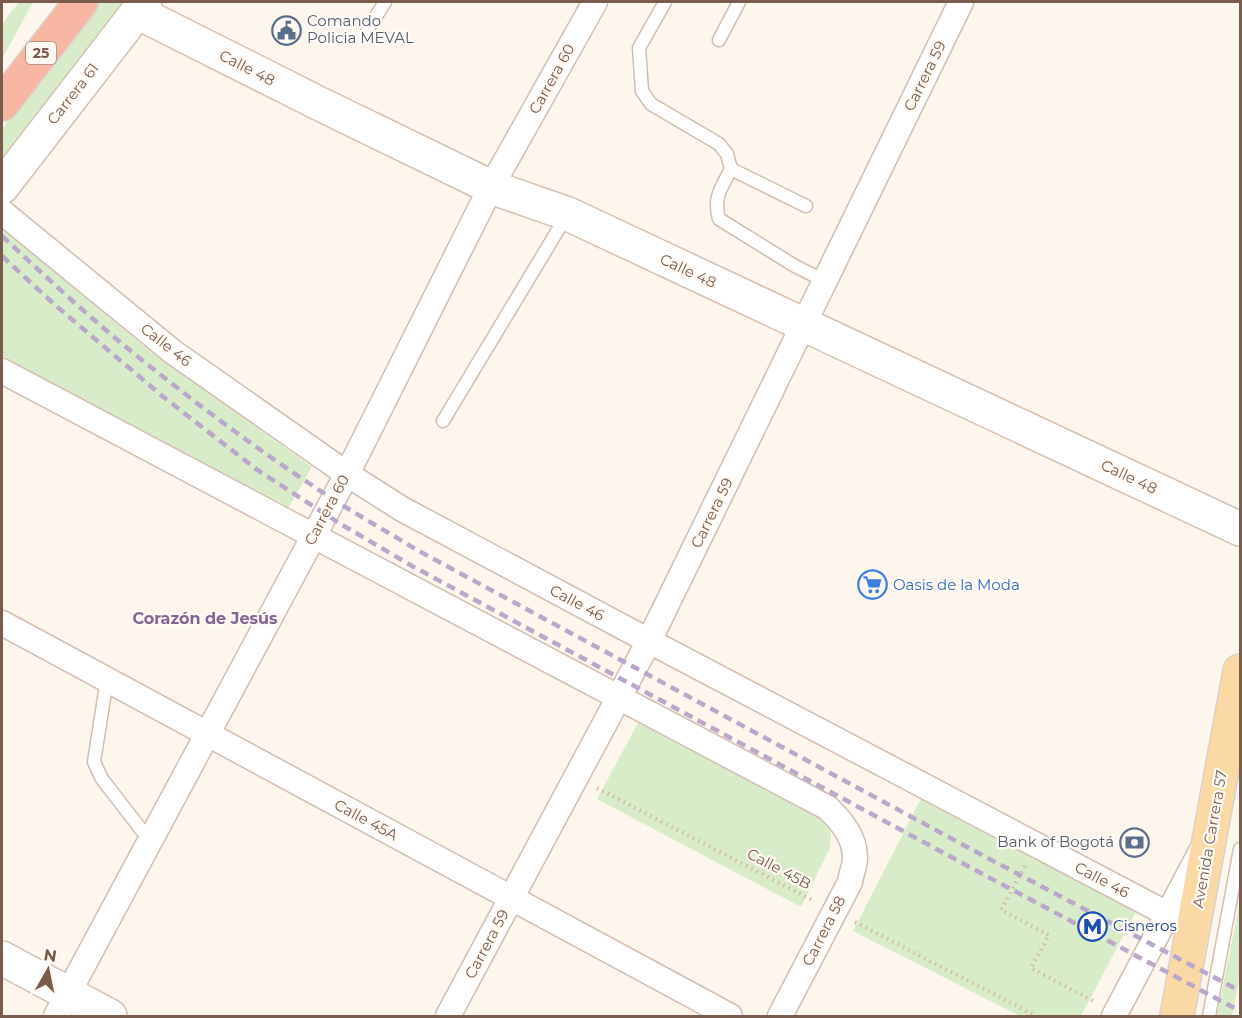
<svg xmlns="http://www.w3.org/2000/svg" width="1242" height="1018" viewBox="0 0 1242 1018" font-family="Montserrat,sans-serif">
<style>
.green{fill:#d8ecc9}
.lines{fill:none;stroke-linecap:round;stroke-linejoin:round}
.lane-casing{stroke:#d1beb0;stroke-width:15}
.street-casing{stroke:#d1beb0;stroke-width:27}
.secondary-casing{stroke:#d6c0b0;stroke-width:36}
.primary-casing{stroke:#dad1cd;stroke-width:36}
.highway-casing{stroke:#dad1cd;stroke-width:36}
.path{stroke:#d9b8a5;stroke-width:4;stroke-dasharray:1.5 4.5;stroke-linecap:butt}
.lane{stroke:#fff;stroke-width:12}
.street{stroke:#fff;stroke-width:24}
.secondary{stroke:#fff;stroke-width:33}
.primary{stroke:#fbd9a5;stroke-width:33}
.highway{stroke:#f7b7a3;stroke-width:33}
.rail{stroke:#b9a8c9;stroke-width:4.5;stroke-dasharray:9 6;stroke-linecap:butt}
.labels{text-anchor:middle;stroke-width:4.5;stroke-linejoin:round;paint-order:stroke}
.shield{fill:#fffaf3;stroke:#a28b7f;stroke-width:1.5}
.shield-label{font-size:14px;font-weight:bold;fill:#7a5c4d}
.service-label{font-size:15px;fill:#4e5e75;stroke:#fffaf3;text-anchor:start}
.street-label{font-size:15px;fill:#7a5c4d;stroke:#fffaf3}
.shop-label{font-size:15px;fill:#366cbe;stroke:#fffaf3;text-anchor:start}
.transit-label{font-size:15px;fill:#164399;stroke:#fffaf3;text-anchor:start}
.neighbourhood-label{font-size:16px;font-weight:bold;fill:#846695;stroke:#fffaf3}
</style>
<rect width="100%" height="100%" fill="#fdf6ec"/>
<g class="green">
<polygon points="19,2 33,2 2,59 2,24"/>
<polygon points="99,2 127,2 2,163 2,129"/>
<polygon points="6,230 148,350 312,467 289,507 2,356 2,236"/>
<polygon points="638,723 822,819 831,832 830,848 801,907 597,799"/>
<polygon points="923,795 1139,906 1081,1016 1020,1016 853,931"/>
<polygon points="1240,901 1240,975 1232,1016 1217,1016"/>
</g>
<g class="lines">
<defs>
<g id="lane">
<path d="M665,2L639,48L642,91L651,104L719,144L727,154L731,169C721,188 713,198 719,219L795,266L825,281"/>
<polyline points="368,29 385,2"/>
<polyline points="719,40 739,2"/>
<polyline points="731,169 806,206"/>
<polyline points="443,421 567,215"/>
<polyline points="107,679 94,762 102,779 150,841"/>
<polyline points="1209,1016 1240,849"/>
</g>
<g id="street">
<polyline points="2,212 173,352 347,474 402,509 649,641 1194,928"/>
<path d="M2,371L828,808C842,822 855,837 855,858C855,866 851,874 850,882L780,1016"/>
<polyline points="2,623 730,1016"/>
<polyline points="56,1016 347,474 491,187 595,2"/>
<polyline points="448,1016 649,641 961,2"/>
<polyline points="1114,1016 1200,853"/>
</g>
<g id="secondary">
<polyline points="137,12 320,104 491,187 568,214 1240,529"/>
<polyline points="2,187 145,2"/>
<polyline points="2,958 110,1016"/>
</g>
<polyline id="primary" points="1177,1016 1240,671"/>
<polyline id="highway" points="2,104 81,2"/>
</defs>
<use href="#lane" class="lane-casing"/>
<use href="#street" class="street-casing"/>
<use href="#secondary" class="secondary-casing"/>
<use href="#primary" class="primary-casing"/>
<use href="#highway" class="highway-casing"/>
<g class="path">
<polyline points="597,788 814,901"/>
<polyline points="1025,866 1001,910 1049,935 1031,968 1093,1001"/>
<polyline points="855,922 1036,1016"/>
</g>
<use href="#lane" class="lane"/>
<use href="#street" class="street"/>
<use href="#secondary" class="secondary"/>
<use href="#primary" class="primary"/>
<use href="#highway" class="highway"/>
<g class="rail">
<path d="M2,236C46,277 90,318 137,356C204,410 274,462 347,508C370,522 394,536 417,550L982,855L1240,991"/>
<polyline points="2,256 55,305 161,395 256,469 339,523 412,566 977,871 1240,1011"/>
</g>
</g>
<defs>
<symbol id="civic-ring" viewBox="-11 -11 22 22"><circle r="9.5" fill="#fffaf3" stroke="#5c6f8a" stroke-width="1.5"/><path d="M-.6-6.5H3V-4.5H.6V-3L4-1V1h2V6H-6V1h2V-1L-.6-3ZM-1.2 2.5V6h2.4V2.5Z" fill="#5c6f8a"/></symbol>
<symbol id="supermarket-ring" viewBox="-11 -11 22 22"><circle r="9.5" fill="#fffaf3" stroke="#3f7fe0" stroke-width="1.5"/><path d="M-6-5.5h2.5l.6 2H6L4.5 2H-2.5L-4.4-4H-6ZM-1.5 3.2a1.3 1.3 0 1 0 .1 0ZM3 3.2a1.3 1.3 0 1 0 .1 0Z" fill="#3f7fe0"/></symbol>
<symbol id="bank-ring" viewBox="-11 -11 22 22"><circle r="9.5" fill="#fffaf3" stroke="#5c6f8a" stroke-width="1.5"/><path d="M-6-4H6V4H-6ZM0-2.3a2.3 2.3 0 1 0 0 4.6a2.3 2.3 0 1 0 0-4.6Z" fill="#5c6f8a"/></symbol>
<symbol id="metro-ring" viewBox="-11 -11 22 22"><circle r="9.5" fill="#fffaf3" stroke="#1a4fb4" stroke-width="1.5"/><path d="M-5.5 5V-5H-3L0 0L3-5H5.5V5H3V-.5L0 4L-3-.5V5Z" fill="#1a4fb4"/></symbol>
</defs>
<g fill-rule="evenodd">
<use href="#civic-ring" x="270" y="14" width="33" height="33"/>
<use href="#supermarket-ring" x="856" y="568" width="33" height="33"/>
<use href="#bank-ring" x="1118" y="826" width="33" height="33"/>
<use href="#metro-ring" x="1076" y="910" width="33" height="33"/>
</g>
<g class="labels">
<rect class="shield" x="26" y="42" width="30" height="22" rx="4.5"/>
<g class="shield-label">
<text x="41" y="58">25</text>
</g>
<g class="service-label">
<text x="307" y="26">Comando<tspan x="307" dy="17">Policia MEVAL</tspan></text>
<text x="1114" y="847" text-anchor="end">Bank of Bogotá</text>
</g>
<g class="street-label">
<text transform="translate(247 68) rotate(27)" y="5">Calle 48</text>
<text transform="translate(925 76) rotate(-64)" y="5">Carrera 59</text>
<text transform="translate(552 79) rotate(-61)" y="5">Carrera 60</text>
<text transform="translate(73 94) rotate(-52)" y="5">Carrera 61</text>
<text transform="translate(688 271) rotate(25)" y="5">Calle 48</text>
<text transform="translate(166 345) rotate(38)" y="5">Calle 46</text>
<text transform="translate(1129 477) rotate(25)" y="5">Calle 48</text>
<text transform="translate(327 510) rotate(-62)" y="5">Carrera 60</text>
<text transform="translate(712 513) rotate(-64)" y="5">Carrera 59</text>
<text transform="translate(577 603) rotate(28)" y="5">Calle 46</text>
<text transform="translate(366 820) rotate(28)" y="5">Calle 45A</text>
<text transform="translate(1210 839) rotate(-80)" y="5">Avenida Carrera 57</text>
<text transform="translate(779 869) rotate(28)" y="5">Calle 45B</text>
<text transform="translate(1102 880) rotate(28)" y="5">Calle 46</text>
<text transform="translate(824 931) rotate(-63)" y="5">Carrera 58</text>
<text transform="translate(487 944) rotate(-62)" y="5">Carrera 59</text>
</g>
<g class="shop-label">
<text x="893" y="590">Oasis de la Moda</text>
</g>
<g class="transit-label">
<text x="1113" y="931">Cisneros</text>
</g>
<g class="neighbourhood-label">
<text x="205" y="624">Corazón de Jesús</text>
</g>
</g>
<rect width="1242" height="1018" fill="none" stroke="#7a5c4d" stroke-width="6"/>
<g transform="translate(48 970) rotate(9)" stroke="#fffaf3" stroke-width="4.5" paint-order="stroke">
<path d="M0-4.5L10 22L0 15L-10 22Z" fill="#7a5c4d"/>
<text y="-9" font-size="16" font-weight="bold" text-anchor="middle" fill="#7a5c4d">N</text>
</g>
</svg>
